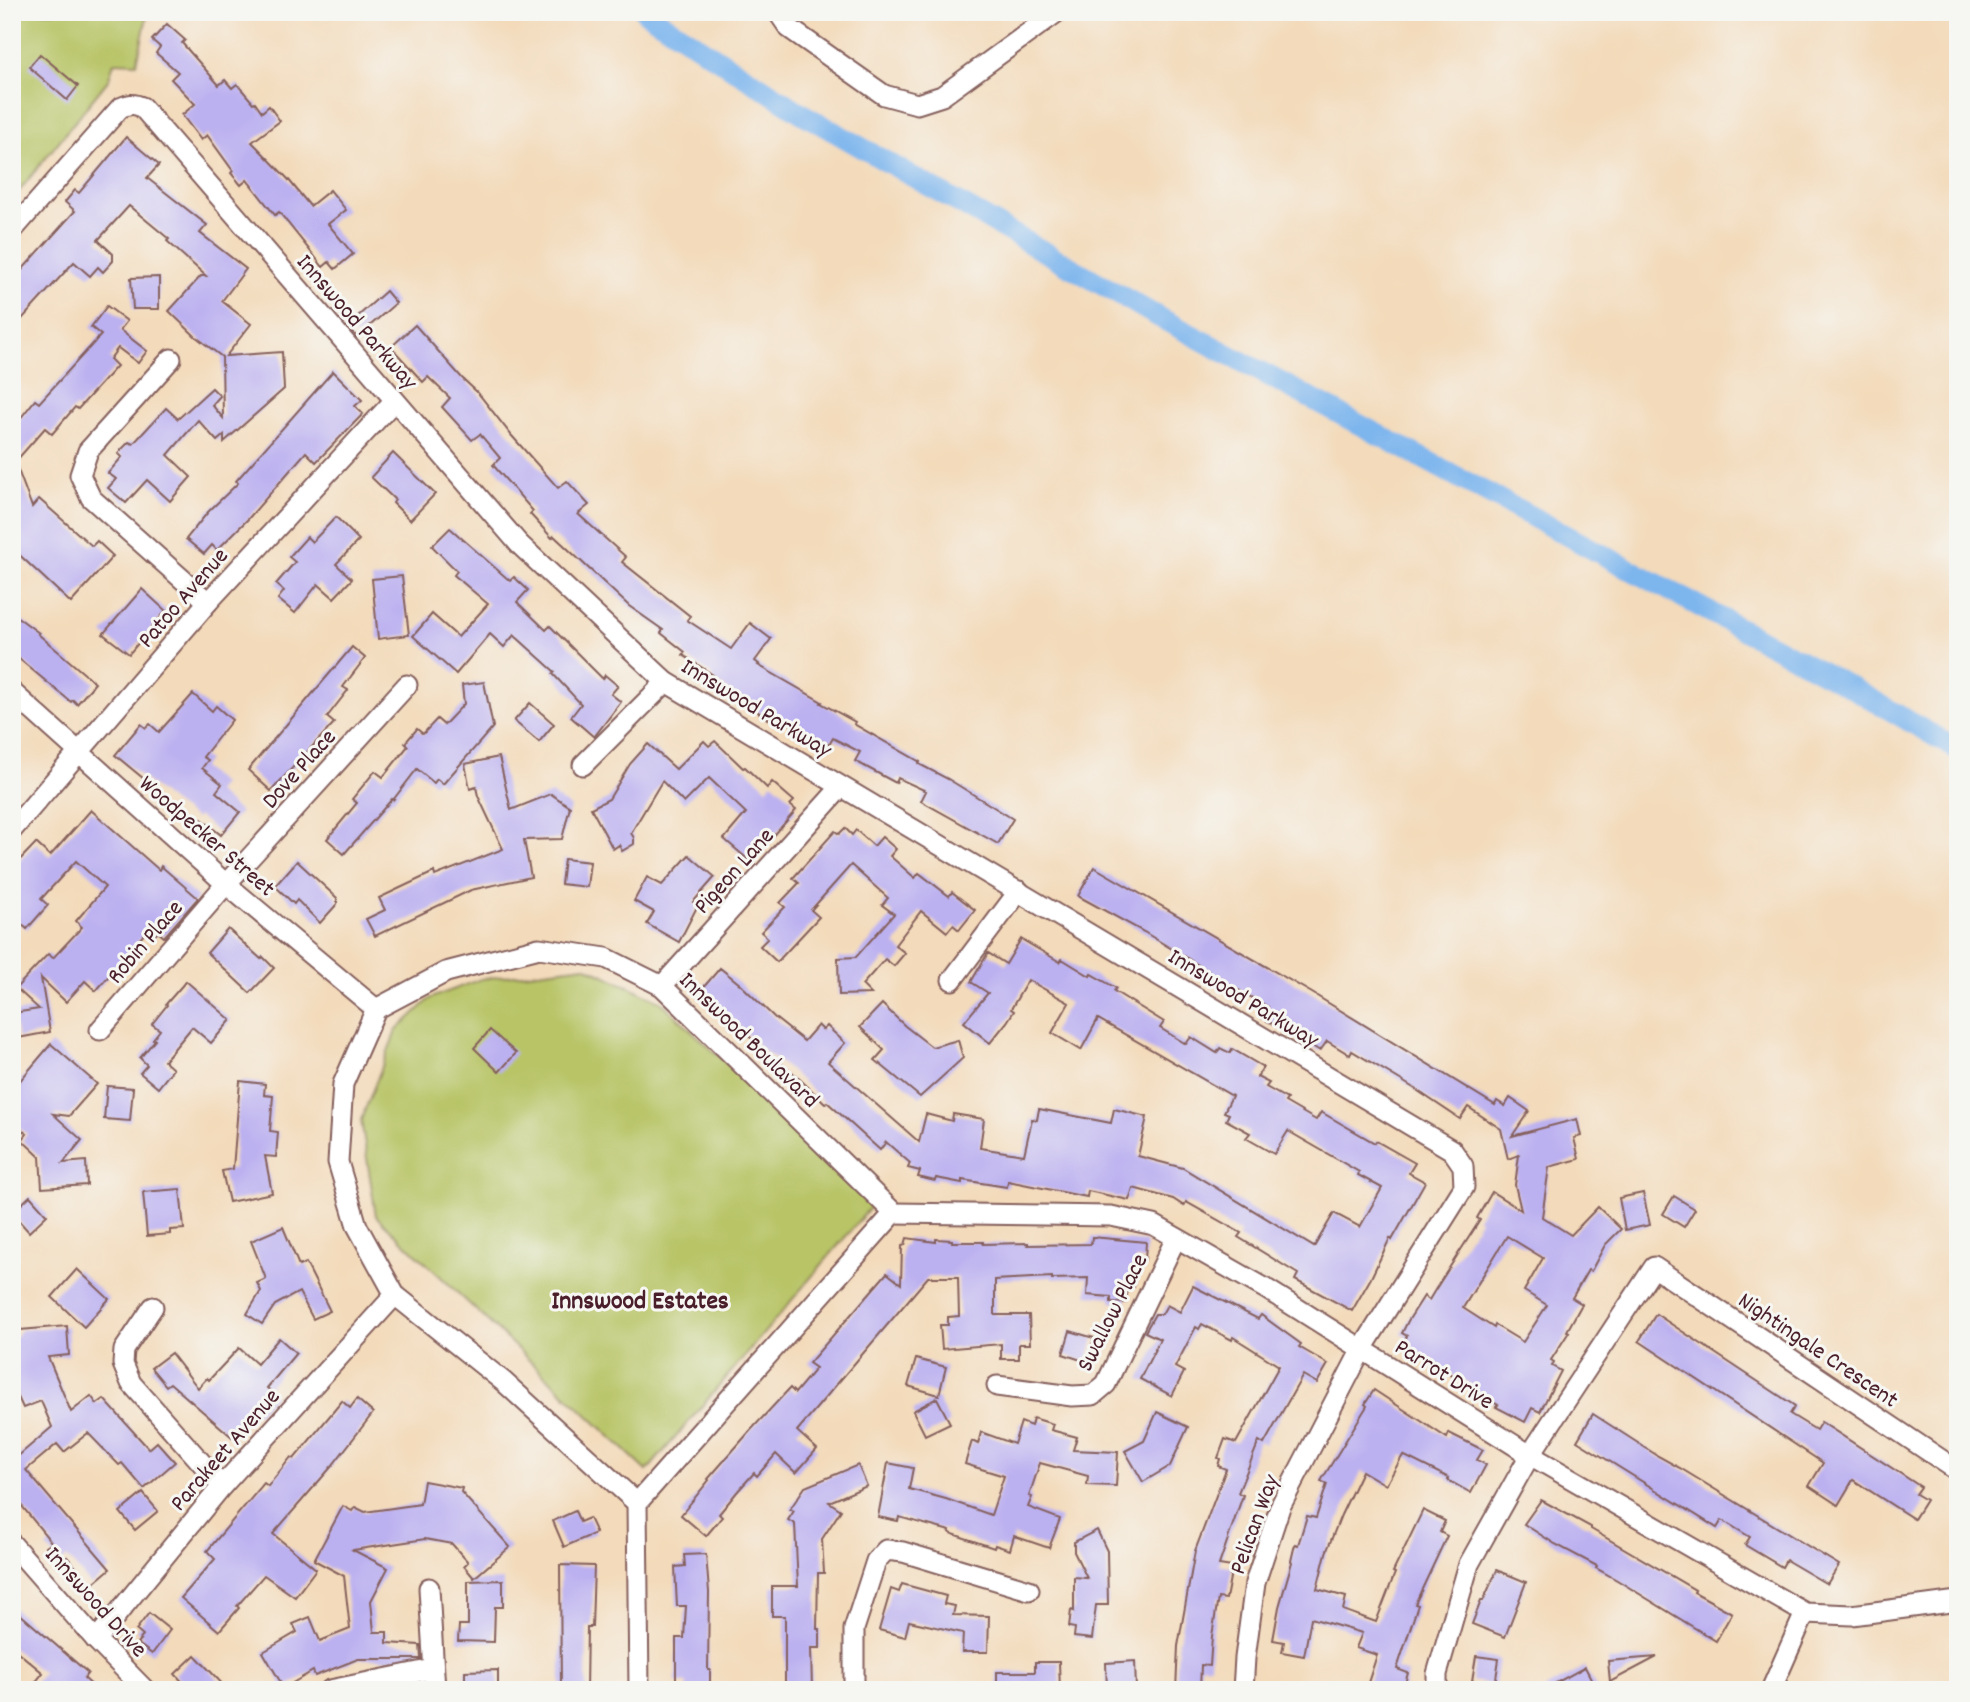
<svg xmlns="http://www.w3.org/2000/svg" width="1970" height="1702" viewBox="0 0 1970 1702" font-family="Dekko,sans-serif">
<style>
.green{fill:#b8c466;stroke:#817248;stroke-width:2}
.lines{fill:none;stroke-linecap:round;stroke-linejoin:round}
.canal{stroke:#7db5ed;stroke-width:21}
.building{fill:#bcb1f0;fill-rule:evenodd}
.street-casing{stroke:#85605d;stroke-width:23}
.street{stroke:#fff;stroke-width:19}
.labels{text-anchor:middle;stroke-width:6;stroke-linejoin:round;paint-order:stroke}
.street-label{font-size:24px;fill:#4a1f2b;stroke:#f6f6f2}
.neighbourhood-label{font-size:26px;font-weight:bold;fill:#4a1f2b;stroke:#f6f6f2}
</style>
<rect width="100%" height="100%" fill="#f6f6f2"/>
<filter id="ink" filterUnits="userSpaceOnUse"><feTurbulence type="fractalNoise" baseFrequency=".0143" numOctaves="2"/><feDisplacementMap in="SourceGraphic" scale="14" xChannelSelector="R" yChannelSelector="G"/><feConvolveMatrix kernelMatrix="1 2 1 2 8 2 1 2 1" color-interpolation-filters="sRGB"/></filter>
<filter id="wash" filterUnits="userSpaceOnUse"><feTurbulence type="fractalNoise" baseFrequency=".00686" numOctaves="4" result="noise"/><feDisplacementMap in="SourceGraphic" scale="28" xChannelSelector="R" yChannelSelector="G"/><feGaussianBlur stdDeviation="1.57" result="paint"/><feColorMatrix in="noise" values="0 0 0 0 0 0 0 0 0 0 0 0 0 0 0 0 0 1.4 0 .05"/><feComposite in="paint" operator="in"/></filter>
<g filter="url(#wash)">
<rect width="100%" height="100%" fill="#f3daba"/>
<g class="green">
<polygon points="12,12 148,12 137,63 114,62 109,79 12,200"/>
<polygon points="585,966 660,1001 875,1202 647,1471 376,1216 361,1120 396,1031 431,998 481,979"/>
</g>
<g class="lines">
<polyline class="canal" points="645,12 803,114 1153,314 1859,692 1958,750"/>
</g>
<g id="blocks">
<g class="building">
<polygon points="167,24 185,40 182,43 219,85 225,80 232,88 237,84 253,103 255,102 262,112 269,106 280,121 252,142 288,179 310,206 330,190 346,210 328,224 353,254 335,269 329,262 323,267 279,212 275,215 247,180 241,185 231,173 233,171 207,135 201,140 182,115 195,104 171,79 178,72 156,53 160,47 152,40"/>
<polygon points="40,54 78,86 67,100 29,67"/>
<polygon points="126,137 159,165 147,178 207,225 200,233 246,269 222,301 251,324 226,356 282,352 284,389 224,442 224,435 217,441 198,420 168,455 191,477 170,501 147,480 126,503 108,488 116,479 108,473 122,457 118,453 129,442 133,444 166,408 178,419 212,388 220,396 212,405 223,418 222,357 195,336 169,311 201,276 206,276 167,241 169,239 129,206 98,240 113,254 113,261 103,272 98,267 90,276 74,262 12,330 12,281 75,211 65,202 75,190 79,193"/>
<polygon points="159,277 159,309 133,309 131,278"/>
<polygon points="386,291 396,303 357,337 347,326"/>
<polygon points="107,306 127,321 120,330 147,351 138,363 118,348 110,359 117,366 88,398 78,409 75,407 52,434 45,428 15,462 32,507 39,499 92,546 97,541 113,556 71,603 12,548 12,429 35,400 39,403 101,335 91,327"/>
<polygon points="415,325 462,378 478,393 512,436 558,488 567,481 589,505 578,514 626,557 622,562 690,616 687,620 731,649 750,623 771,639 755,661 759,664 758,665 822,702 821,703 855,722 854,724 920,762 919,764 948,779 1013,819 998,844 921,801 926,791 898,778 896,783 855,761 860,752 833,738 829,745 771,714 768,719 711,678 713,675 683,655 685,652 661,633 663,630 629,606 554,536 552,538 530,514 533,511 493,465 500,458 480,434 472,440 442,407 450,398 428,377 423,382 391,347"/>
<polygon points="333,371 362,400 355,406 363,414 316,462 306,452 248,519 217,550 212,545 204,554 186,539 208,512 238,483 236,481"/>
<polygon points="393,453 435,494 410,520 393,503 395,500 371,477"/>
<polygon points="336,517 359,540 336,564 352,579 334,598 318,584 295,613 278,599 284,591 276,584 295,562 289,557 307,537 312,542"/>
<polygon points="450,528 510,581 514,577 528,590 517,602 546,630 550,626 603,679 605,675 618,686 611,694 621,702 594,737 571,717 581,704 553,674 555,672 514,635 504,647 490,634 456,674 413,636 432,614 458,637 488,604 454,575 457,571 432,546"/>
<polygon points="402,576 409,635 378,639 372,579"/>
<polygon points="142,589 166,611 129,654 103,634"/>
<polygon points="12,613 39,633 38,634 95,683 77,704 73,700 71,702 12,653"/>
<polygon points="352,647 365,658 343,687 348,690 327,717 334,723 271,791 248,770"/>
<polygon points="484,682 493,727 443,784 437,779 434,783 417,769 393,800 392,799 344,854 327,839 357,803 352,799 375,771 383,777 408,746 405,743 417,729 423,734 437,719 444,725 464,704 462,685"/>
<polygon points="193,694 212,711 216,706 232,720 203,757 208,760 202,768 222,784 216,792 240,812 221,835 198,816 196,819 172,802 115,755 141,724 146,728 150,724 159,732"/>
<polygon points="530,703 554,724 539,742 514,721"/>
<polygon points="704,741 709,746 715,741 743,768 745,767 767,788 772,782 794,801 790,805 796,810 751,862 724,839 746,813 709,778 684,803 662,781 631,833 634,838 634,844 622,851 619,845 613,849 591,808 609,799 630,764 648,744 676,769"/>
<polygon points="499,757 511,810 551,794 570,807 562,839 524,840 531,877 471,890 375,936 366,919 385,910 379,898 434,872 435,876 503,849 478,796 476,787 470,789 465,764"/>
<polygon points="91,810 159,870 161,866 198,898 164,937 158,932 152,938 145,933 96,991 85,981 66,1002 41,978 50,1032 18,1038 13,1013 39,1009 16,988 48,954 53,958 82,927 76,921 105,887 76,861 41,899 48,905 27,929 12,916 12,868 36,843 50,856"/>
<polygon points="845,828 852,835 856,830 874,846 882,837 896,849 890,856 915,878 919,873 949,896 952,892 975,910 959,930 953,925 947,932 921,911 895,945 905,953 894,966 885,959 862,985 871,994 839,995 838,958 856,957 894,914 882,905 888,898 851,865 811,910 819,917 777,962 760,946 768,938 761,932 785,907 780,903 799,883 793,878 835,831 839,834"/>
<polygon points="689,855 715,877 693,902 698,905 679,942 647,924 654,912 634,901 647,877 662,885"/>
<polygon points="564,859 590,862 587,887 561,884"/>
<polygon points="297,861 337,898 337,904 320,923 297,900 294,904 275,886"/>
<path d="M1094,867L1312,993L1495,1105L1497,1101L1505,1106L1510,1098L1529,1111L1512,1136L1577,1119L1581,1136L1574,1138L1579,1159L1549,1167L1542,1217L1571,1235L1598,1207L1621,1229L1605,1245L1591,1271L1588,1270L1572,1298L1582,1304L1567,1331L1569,1332L1551,1360L1554,1362L1552,1366L1561,1371L1540,1412L1532,1408L1525,1422L1496,1407L1498,1405L1471,1388L1472,1385L1431,1364L1433,1360L1403,1344L1407,1336L1402,1333L1408,1321L1424,1296L1429,1300L1435,1290L1480,1220L1477,1218L1492,1192L1521,1210L1515,1185L1519,1155L1508,1159L1501,1129L1468,1107L1460,1119L1412,1087L1352,1051L1350,1055L1327,1041L1320,1051L1283,1028L1282,1029L1262,1018L1268,1007L1207,972L1208,971L1144,932L1078,896ZM1507,1236L1543,1258L1524,1291L1547,1305L1523,1342L1495,1325L1494,1328L1463,1308Z"/>
<polygon points="228,929 261,959 263,957 274,968 250,993 207,953"/>
<polygon points="1021,939 1060,962 1062,959 1090,976 1091,974 1116,988 1114,991 1164,1022 1160,1028 1186,1044 1191,1037 1217,1053 1220,1048 1230,1053 1232,1049 1263,1067 1257,1077 1269,1083 1266,1087 1287,1099 1285,1102 1316,1120 1321,1112 1375,1143 1376,1141 1415,1163 1409,1173 1425,1182 1392,1240 1390,1238 1371,1278 1352,1311 1295,1280 1298,1274 1238,1237 1241,1233 1186,1202 1184,1206 1173,1199 1133,1188 1129,1200 1088,1191 1087,1197 1008,1181 1007,1187 962,1180 962,1183 936,1178 935,1181 918,1177 920,1171 908,1168 910,1163 886,1142 880,1150 827,1102 825,1103 791,1071 761,1048 702,989 720,968 741,985 775,1018 804,1041 818,1025 823,1030 827,1026 845,1043 828,1062 919,1142 926,1114 952,1121 953,1114 984,1119 980,1148 1024,1155 1032,1119 1037,1120 1039,1109 1111,1123 1114,1109 1147,1117 1138,1156 1183,1168 1314,1247 1334,1213 1360,1227 1382,1188 1358,1175 1359,1172 1288,1131 1274,1154 1246,1138 1250,1133 1226,1120 1229,1114 1224,1112 1232,1096 1098,1019 1081,1050 1052,1033 1069,1003 1028,980 1011,1009 1014,1011 1007,1022 990,1043 964,1022 988,993 971,982 988,953 1006,964"/>
<polygon points="186,981 231,1020 211,1043 192,1027 164,1061 173,1069 158,1088 140,1073 147,1065 140,1058 155,1040 153,1039 160,1030 152,1024 167,1005 166,1004"/>
<polygon points="882,1004 905,1026 932,1047 958,1040 963,1058 920,1097 875,1060 884,1050 860,1027"/>
<polygon points="490,1030 516,1053 499,1072 474,1048"/>
<polygon points="51,1044 97,1084 69,1116 53,1114 82,1140 63,1163 86,1161 87,1185 42,1188 40,1157 22,1140 27,1134 12,1122 12,1090"/>
<polygon points="240,1081 265,1084 264,1095 273,1096 270,1131 278,1132 276,1157 265,1156 272,1193 229,1202 222,1171 233,1169"/>
<polygon points="107,1086 133,1088 130,1121 104,1119"/>
<polygon points="180,1189 184,1229 170,1230 170,1234 147,1236 143,1192"/>
<polygon points="1643,1193 1650,1225 1625,1230 1619,1198"/>
<polygon points="30,1196 47,1215 29,1232 12,1213"/>
<polygon points="1674,1196 1695,1209 1684,1227 1663,1214"/>
<polygon points="283,1227 299,1266 306,1263 330,1311 313,1319 299,1292 275,1305 262,1324 247,1314 261,1291 257,1283 266,1279 251,1241"/>
<polygon points="1092,1237 1146,1242 1145,1260 1136,1259 1134,1287 1128,1287 1126,1303 1111,1302 1111,1297 1087,1295 1088,1278 1052,1279 1052,1277 995,1280 995,1315 1029,1315 1030,1344 1019,1344 1019,1359 1001,1359 1001,1344 942,1349 940,1325 948,1325 948,1317 959,1316 958,1277 928,1277 797,1431 817,1449 796,1473 776,1454 757,1476 754,1473 737,1492 719,1514 722,1517 706,1536 681,1515 709,1480 708,1479 750,1431 790,1388 795,1393 816,1368 809,1363 887,1273 901,1284 902,1246 905,1245 907,1238 936,1242 936,1239 952,1240 952,1242 983,1242 983,1244 1028,1243 1028,1245 1091,1244"/>
<polygon points="77,1269 109,1299 84,1327 52,1297"/>
<polygon points="1193,1286 1258,1319 1261,1315 1301,1344 1299,1347 1328,1364 1317,1383 1303,1375 1264,1444 1259,1441 1238,1493 1243,1495 1219,1565 1232,1567 1226,1599 1218,1598 1212,1636 1210,1666 1201,1665 1200,1690 1176,1690 1178,1646 1195,1551 1226,1469 1218,1466 1220,1459 1218,1458 1225,1439 1236,1443 1279,1366 1233,1337 1232,1340 1202,1324 1199,1329 1196,1327 1175,1367 1184,1372 1172,1396 1140,1379 1160,1339 1145,1332 1155,1314 1162,1314 1167,1305 1180,1312"/>
<polygon points="1656,1314 1795,1406 1790,1414 1816,1430 1821,1422 1921,1487 1916,1494 1926,1500 1914,1519 1853,1480 1838,1505 1809,1486 1823,1463 1639,1341"/>
<polygon points="67,1326 69,1355 48,1357 71,1412 91,1396 97,1404 104,1399 149,1449 157,1442 175,1462 144,1489 122,1463 119,1465 88,1433 64,1452 57,1444 26,1470 110,1569 91,1585 67,1557 60,1563 46,1547 52,1543 12,1494 12,1454 16,1458 52,1427 41,1401 23,1408 12,1384 12,1342 20,1330"/>
<polygon points="1070,1331 1094,1338 1087,1362 1063,1354"/>
<polygon points="279,1338 296,1353 267,1388 275,1395 258,1414 255,1411 232,1437 170,1383 166,1386 151,1368 171,1353 198,1388 207,1378 209,1380 239,1348 257,1364"/>
<polygon points="916,1359 946,1367 939,1395 908,1386"/>
<polygon points="1374,1390 1447,1438 1449,1433 1483,1450 1477,1460 1486,1465 1471,1493 1448,1480 1449,1478 1403,1455 1386,1485 1362,1471 1341,1515 1326,1553 1317,1589 1346,1597 1343,1610 1376,1622 1395,1573 1393,1572 1423,1510 1445,1521 1440,1532 1447,1536 1415,1604 1418,1605 1397,1669 1408,1673 1403,1690 1388,1690 1368,1683 1377,1655 1356,1648 1362,1633 1311,1618 1304,1656 1282,1652 1284,1642 1273,1640 1279,1607 1292,1562 1291,1561 1295,1544 1298,1545 1307,1516 1316,1518 1327,1484 1321,1481 1367,1406 1365,1404"/>
<polygon points="937,1398 950,1423 925,1435 913,1411"/>
<polygon points="357,1399 373,1413 332,1466 273,1534 316,1569 295,1597 264,1575 237,1606 239,1608 219,1631 181,1598 215,1559 207,1551 264,1483 268,1486 291,1457 294,1459 342,1401 350,1408"/>
<polygon points="1157,1412 1188,1427 1170,1466 1143,1482 1125,1451 1144,1441"/>
<polygon points="1593,1414 1658,1456 1680,1468 1839,1565 1827,1584 1786,1560 1782,1567 1745,1545 1750,1537 1722,1520 1717,1528 1577,1441"/>
<polygon points="1033,1418 1053,1424 1051,1430 1077,1437 1073,1450 1118,1452 1116,1486 1087,1485 1088,1476 1040,1463 1029,1496 1032,1497 1028,1507 1060,1519 1049,1548 1014,1536 1010,1550 995,1545 994,1548 950,1533 950,1531 899,1517 898,1521 878,1517 888,1463 913,1468 909,1489 946,1499 991,1515 1004,1476 965,1464 972,1441 978,1444 981,1432 1014,1444 1021,1422 1031,1426"/>
<polygon points="858,1465 867,1486 829,1502 841,1510 822,1539 824,1573 818,1573 817,1629 820,1629 820,1648 811,1648 812,1690 785,1690 785,1616 772,1616 772,1586 798,1586 795,1524 788,1520 794,1511 790,1509 805,1487"/>
<polygon points="424,1481 462,1488 461,1492 510,1547 474,1578 464,1566 468,1562 452,1544 425,1539 353,1550 388,1568 371,1601 374,1632 387,1632 387,1643 420,1645 421,1659 358,1659 315,1676 313,1671 284,1688 263,1652 297,1632 293,1624 310,1617 320,1641 350,1629 344,1576 314,1560 343,1506 352,1511 355,1507 365,1512 420,1504"/>
<polygon points="143,1493 158,1511 135,1530 120,1512"/>
<polygon points="1541,1500 1591,1527 1591,1529 1695,1590 1694,1592 1732,1613 1716,1641 1617,1580 1596,1568 1597,1566 1555,1544 1524,1524"/>
<polygon points="575,1511 580,1522 589,1518 596,1533 564,1547 553,1521"/>
<polygon points="1097,1530 1107,1551 1108,1605 1096,1605 1092,1639 1074,1637 1075,1628 1069,1627 1071,1610 1074,1611 1074,1577 1087,1578 1074,1552 1074,1542"/>
<polygon points="706,1554 709,1592 708,1670 710,1670 710,1690 686,1690 687,1683 676,1682 676,1638 684,1638 686,1606 677,1606 675,1567 685,1566 684,1555"/>
<polygon points="560,1565 594,1566 592,1627 587,1627 586,1690 561,1690"/>
<polygon points="1497,1570 1526,1582 1505,1637 1472,1624 1481,1601 1483,1601"/>
<polygon points="503,1580 503,1607 495,1607 494,1642 458,1641 459,1625 468,1625 468,1581"/>
<polygon points="902,1584 946,1596 944,1604 955,1606 953,1615 989,1616 988,1652 962,1652 963,1633 909,1621 905,1637 879,1630 891,1589 899,1592"/>
<polygon points="12,1607 88,1673 84,1678 97,1690 29,1690 43,1673 12,1647"/>
<polygon points="149,1613 170,1630 152,1654 137,1643 143,1636 136,1630"/>
<polygon points="195,1655 228,1690 190,1690 175,1674"/>
<polygon points="1476,1656 1499,1659 1495,1685 1472,1681"/>
<polygon points="1657,1657 1610,1682 1608,1661"/>
<polygon points="1135,1661 1136,1690 1107,1690 1106,1663"/>
<polygon points="1035,1662 1059,1662 1060,1690 997,1690 997,1672 1035,1672"/>
<polygon points="1585,1667 1597,1690 1543,1690"/>
<polygon points="498,1670 498,1687 465,1687 465,1671"/>
</g>
</g>
</g>
<g filter="url(#ink)">
<use href="#blocks" fill-opacity="0" stroke="#85605d" stroke-width="2"/>
<g class="lines">
<defs>
<g id="street">
<polyline points="778,12 789,28 884,95 917,104 942,96 1057,12"/>
<path d="M12,231L120,108C129,104 133,103 142,107L519,544L666,682L1452,1150L1463,1166L1464,1187L1362,1349L1280,1507L1255,1583L1245,1658L1243,1690"/>
<polyline points="171,359 88,451 80,475 91,498 208,602"/>
<polyline points="12,692 226,884 376,1009"/>
<polyline points="583,765 666,682"/>
<polyline points="12,830 208,602 394,401"/>
<polyline points="952,980 1019,891"/>
<polyline points="662,986 841,787"/>
<polyline points="100,1030 226,884 407,685"/>
<polyline points="894,1213 1111,1216 1154,1225 1268,1290 1530,1455 1805,1613 1852,1615 1958,1601"/>
<polyline points="153,1307 124,1350 123,1364 131,1383 222,1486"/>
<polyline points="997,1386 1072,1396 1093,1395 1106,1384 1176,1238"/>
<polyline points="637,1503 504,1382 395,1295 357,1226 338,1162 343,1084 376,1009 446,972 539,948 606,958 662,986 894,1213"/>
<polyline points="12,1544 96,1640 145,1690"/>
<polyline points="429,1588 435,1690"/>
<polyline points="96,1640 222,1486 395,1295"/>
<polyline points="330,1690 433,1669"/>
<polyline points="639,1690 637,1503 894,1213"/>
<polyline points="854,1690 854,1629 876,1561 886,1550 903,1552 1029,1590"/>
<polyline points="1437,1690 1437,1674 1469,1564 1530,1455 1654,1267 1958,1471"/>
<polyline points="1771,1690 1805,1613"/>
</g>
</defs>
<use href="#street" class="street-casing"/>
<use href="#street" class="street"/>
</g>
</g>
<g class="labels">
<g class="street-label">
<text transform="translate(358 321) rotate(49)" y="8">Innswood Parkway</text>
<text transform="translate(182 597) rotate(-49)" y="8">Patoo Avenue</text>
<text transform="translate(757 707) rotate(31)" y="8">Innswood Parkway</text>
<text transform="translate(298 768) rotate(-48)" y="8">Dove Place</text>
<text transform="translate(208 835) rotate(41)" y="8">Woodpecker Street</text>
<text transform="translate(733 870) rotate(-48)" y="8">Pigeon Lane</text>
<text transform="translate(144 941) rotate(-49)" y="8">Robin Place</text>
<text transform="translate(1244 997) rotate(31)" y="8">Innswood Parkway</text>
<text transform="translate(750 1039) rotate(44)" y="8">Innswood Boulavard</text>
<text transform="translate(1111 1312) rotate(-63)" y="8">Swallow Place</text>
<text transform="translate(1819 1349) rotate(34)" y="8">Nightingale Crescent</text>
<text transform="translate(1445 1373) rotate(32)" y="8">Parrot Drive</text>
<text transform="translate(224 1449) rotate(-49)" y="8">Parakeet Avenue</text>
<text transform="translate(1253 1524) rotate(-70)" y="8">Pelican Way</text>
<text transform="translate(97 1601) rotate(48)" y="8">Innswood Drive</text>
</g>
<g class="neighbourhood-label">
<text x="640" y="1308">Innswood Estates</text>
</g>
</g>
<rect width="1970" height="1702" fill="none" stroke="#f6f6f2" stroke-width="42"/>
</svg>
